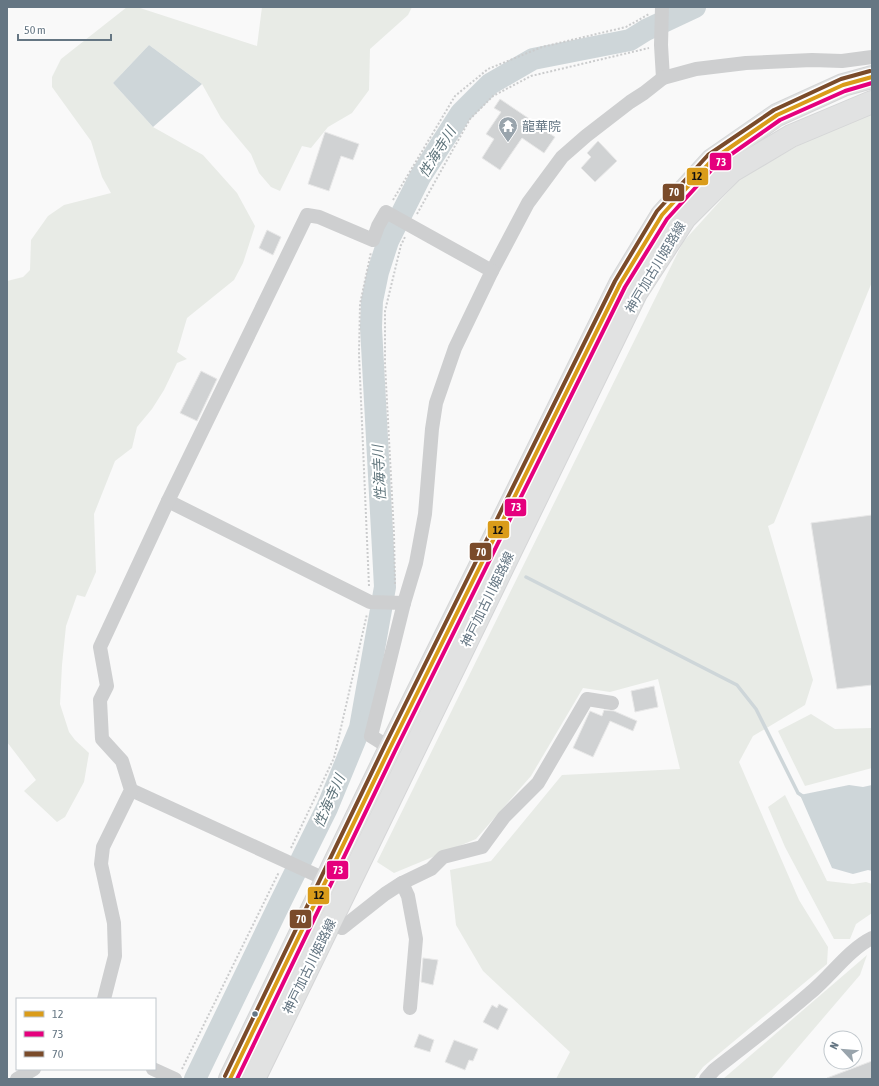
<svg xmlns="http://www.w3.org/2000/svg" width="879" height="1086" viewBox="0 0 879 1086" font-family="'Asap Condensed','Noto Sans JP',sans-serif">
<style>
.green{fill:#e8ebe6}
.water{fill:#ced6d9}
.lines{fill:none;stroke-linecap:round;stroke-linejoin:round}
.stream{stroke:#ced6d9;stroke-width:3.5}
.river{stroke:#ced6d9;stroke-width:22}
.building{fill:#d0d2d3;stroke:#e8e8e8}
.primary-casing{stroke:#d5d6d7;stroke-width:24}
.path{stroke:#cbcccd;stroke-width:2;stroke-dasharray:2 2;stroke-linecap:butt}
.minor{stroke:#cecfd0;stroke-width:14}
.primary{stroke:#e1e2e2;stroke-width:22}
.bus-1-casing{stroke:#fff;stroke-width:7}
.bus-2-casing{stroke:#fff;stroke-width:7}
.bus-3-casing{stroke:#fff;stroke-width:7}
.bus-1{stroke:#da9c1a;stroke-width:4}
.bus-2{stroke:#e5007d;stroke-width:4}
.bus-3{stroke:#7a4b2a;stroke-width:4}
.bus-dot{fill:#657683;stroke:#fff;stroke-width:1.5}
.labels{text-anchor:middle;stroke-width:4;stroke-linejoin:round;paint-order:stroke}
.poi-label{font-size:13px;fill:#657683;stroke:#fff;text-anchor:start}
.street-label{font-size:13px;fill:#657683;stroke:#fff}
.water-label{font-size:14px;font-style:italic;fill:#60757c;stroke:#fff}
.line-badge{stroke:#fff;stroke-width:1.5}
.badge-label{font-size:11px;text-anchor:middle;font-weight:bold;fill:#fff}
.pale-badge-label{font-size:11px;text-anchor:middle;font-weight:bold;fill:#111}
</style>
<rect width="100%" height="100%" fill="#f9f9f9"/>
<g class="green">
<polygon points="127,7 137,7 257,46 262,7 412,7 408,15 370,49 369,90 352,113 328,127 311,148 302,146 280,191 271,187 259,173 251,154 221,118 202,84 149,45 113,83 153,127 203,155 237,193 255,226 243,263 234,280 187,318 177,352 187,359 177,363 164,390 152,409 137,427 132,448 115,461 94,514 96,572 85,597 77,595 66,626 62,665 60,704 69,732 75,740 89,753 84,782 65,817 57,822 24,791 36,780 7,742 7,281 23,277 30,270 31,240 48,216 64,205 111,193 102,177 91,141 52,87 52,77 61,59"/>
<polygon points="872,114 872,282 774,523 768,526 813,680 805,705 753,736 739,762 799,900 828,947 827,964 703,1067 694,1079 556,1079 570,1052 483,971 456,925 450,870 491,861 562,775 680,769 658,679 610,692 583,688 531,776 476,839 394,873 377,862 683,242 739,180 809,139"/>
<polygon points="811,714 835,729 872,728 872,768 805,786 778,731"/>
<polygon points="785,795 827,881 853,884 866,882 872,884 872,913 856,924 850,939 834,939 785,847 768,807"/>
<polygon points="867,955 860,975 771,1079 723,1079"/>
</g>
<g class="water">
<polygon points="149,45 202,84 153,127 113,83"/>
<polygon points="849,785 863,787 872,785 872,871 868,870 853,874 832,868 800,795"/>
</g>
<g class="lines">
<polyline class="stream" points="526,577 737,685 756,709 798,793 804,797"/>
<polyline class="river" points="195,1079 280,903 327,808 360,728 385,587 371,327 372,301 378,272 388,241 420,177 461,113 490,84 533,59 630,40 646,30 695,7"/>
</g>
<g class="building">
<polygon points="500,99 537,124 536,125 555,137 544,153 522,138 500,170 482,158 494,139 486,134 501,112 494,108"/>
<polygon points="325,132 359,144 353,160 341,156 329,191 308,184"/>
<polygon points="598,141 617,161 595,182 581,168 591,157 587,153"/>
<polygon points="267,230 281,237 273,255 259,248"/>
<polygon points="201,371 217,379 197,421 180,413"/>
<polygon points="872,515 872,685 837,689 811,523"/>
<polygon points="654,686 658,707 635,712 631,691"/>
<polygon points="604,710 614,711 637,721 633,731 610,721 593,757 573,748 590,711 602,716"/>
<polygon points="423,958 438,960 433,985 421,982"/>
<polygon points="499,1004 508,1009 498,1030 483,1022 492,1005 497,1008"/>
<polygon points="419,1034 434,1040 430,1052 414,1047"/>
<polygon points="454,1040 478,1049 473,1061 469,1060 465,1070 445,1062"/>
<polygon points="872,1061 872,1079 828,1079 827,1078"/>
</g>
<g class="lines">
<defs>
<g id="primary">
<polyline points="230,1079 390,748 620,284 662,215 712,160 777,115 843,85 872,77"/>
<polyline points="254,1079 636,293 685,218 732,171 791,136 872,102"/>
</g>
</defs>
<use href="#primary" class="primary-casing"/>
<g class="path">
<polyline points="393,200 455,96 488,69 542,47 626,27 649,14"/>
<polyline points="417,214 470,119 493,96 531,76 649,48"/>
<polyline points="395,584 394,534 385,364 385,311 401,245 405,237"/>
<polyline points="369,586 359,354 360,304 371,252"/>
<polyline points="291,848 334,758 367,614"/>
<polyline points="182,1069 279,872"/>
</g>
<g class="minor">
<polyline points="662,7 661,45 663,78"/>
<polyline points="168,501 370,602 404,603"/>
<polyline points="390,748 371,736 404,603 416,563 425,514 432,429 436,403 455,348 492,271 528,203 562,157 586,136 630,102 644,93 663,78 696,69 746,63 812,60 842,61 872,57"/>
<polyline points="131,790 327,880"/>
<polyline points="402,883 431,869 443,857 482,847 504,817 538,783 587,699 612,703"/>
<polyline points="330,922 342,928 385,894 402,883 408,896 416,939 410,1008"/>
<polyline points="104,999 115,956 114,923 101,864 103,847 131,790 122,761 102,739 100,700 107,686 100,647 168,501 307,215 319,217 373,240 378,226 386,212 492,271"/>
<polyline points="153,1069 175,1079"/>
<polyline points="17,1079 34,1069"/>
<path d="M706,1079L714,1070C746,1045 779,1020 810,993C831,976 848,950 872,938"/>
</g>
<use href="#primary" class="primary"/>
<defs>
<polyline id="bus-1" points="230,1079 390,748 620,284 662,215 712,160 777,115 843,85 872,77"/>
<polyline id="bus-2" points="237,1079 395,751 625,287 667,219 716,165 780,120 845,91 872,83"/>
<polyline id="bus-3" points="225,1076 385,745 615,281 657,211 708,155 774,110 841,79 870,71"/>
</defs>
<use href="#bus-1" class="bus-1-casing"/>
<use href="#bus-2" class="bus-2-casing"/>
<use href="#bus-3" class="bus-3-casing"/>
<use href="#bus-1" class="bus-1"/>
<use href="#bus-2" class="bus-2"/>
<use href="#bus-3" class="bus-3"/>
</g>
<defs>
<symbol id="temple-pin" viewBox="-11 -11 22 30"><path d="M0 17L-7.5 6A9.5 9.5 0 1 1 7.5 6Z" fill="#99a4ac" stroke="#fff"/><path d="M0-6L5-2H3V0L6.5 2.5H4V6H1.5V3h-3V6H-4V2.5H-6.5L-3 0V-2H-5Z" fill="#fff"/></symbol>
</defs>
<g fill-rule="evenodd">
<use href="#temple-pin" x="497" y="115" width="22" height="30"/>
</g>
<circle class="bus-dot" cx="255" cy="1014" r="3.5"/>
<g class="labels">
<g class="poi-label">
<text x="522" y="131">龍華院</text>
</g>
<g class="street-label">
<text transform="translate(655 267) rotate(-59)" y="5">神戸加古川姫路線</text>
<text transform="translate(487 599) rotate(-64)" y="5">神戸加古川姫路線</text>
<text transform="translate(309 966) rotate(-64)" y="5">神戸加古川姫路線</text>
</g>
<g class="water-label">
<text transform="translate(437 152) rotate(-58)" y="5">性海寺川</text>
<text transform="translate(379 473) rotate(-93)" y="5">性海寺川</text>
<text transform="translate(329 801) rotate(-66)" y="5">性海寺川</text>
</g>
</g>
<g class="line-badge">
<rect x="709" y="152" width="23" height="19" rx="4" fill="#e5007d"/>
<rect x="686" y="167" width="23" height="19" rx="4" fill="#da9c1a"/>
<rect x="662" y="183" width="23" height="19" rx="4" fill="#7a4b2a"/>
<rect x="504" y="498" width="23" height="19" rx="4" fill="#e5007d"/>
<rect x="487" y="520" width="23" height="19" rx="4" fill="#da9c1a"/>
<rect x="469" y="542" width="23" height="19" rx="4" fill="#7a4b2a"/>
<rect x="326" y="860" width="23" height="20" rx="4" fill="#e5007d"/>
<rect x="307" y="886" width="23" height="19" rx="4" fill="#da9c1a"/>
<rect x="289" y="909" width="23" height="20" rx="4" fill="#7a4b2a"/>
</g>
<g class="badge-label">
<text x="721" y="166">73</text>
<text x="674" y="196">70</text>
<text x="516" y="511">73</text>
<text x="481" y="556">70</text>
<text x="338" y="874">73</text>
<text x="301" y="923">70</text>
</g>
<g class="pale-badge-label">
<text x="697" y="180">12</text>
<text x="498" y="534">12</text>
<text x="319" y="899">12</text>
</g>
<rect width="879" height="1086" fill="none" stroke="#657683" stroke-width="16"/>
<rect x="16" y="998" width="140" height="72" fill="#ffffff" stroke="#c1c8cd"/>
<rect x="24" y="1011" width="20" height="6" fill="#da9c1a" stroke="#c1c8cd"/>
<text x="52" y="1018" font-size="12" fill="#657683">12</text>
<rect x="24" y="1031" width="20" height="6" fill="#e5007d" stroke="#c1c8cd"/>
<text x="52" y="1038" font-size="12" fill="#657683">73</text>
<rect x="24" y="1051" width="20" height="6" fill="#7a4b2a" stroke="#c1c8cd"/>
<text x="52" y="1058" font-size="12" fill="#657683">70</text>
<g transform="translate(843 1050) rotate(296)"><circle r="19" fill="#ffffff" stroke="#c1c8cd"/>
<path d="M0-3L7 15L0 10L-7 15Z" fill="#99a4ac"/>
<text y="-6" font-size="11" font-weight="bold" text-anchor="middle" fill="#657683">N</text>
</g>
<path d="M18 34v6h93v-6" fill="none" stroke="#657683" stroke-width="2"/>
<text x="24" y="34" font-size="12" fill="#657683" stroke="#ffffff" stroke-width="3" paint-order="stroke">50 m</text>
</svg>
